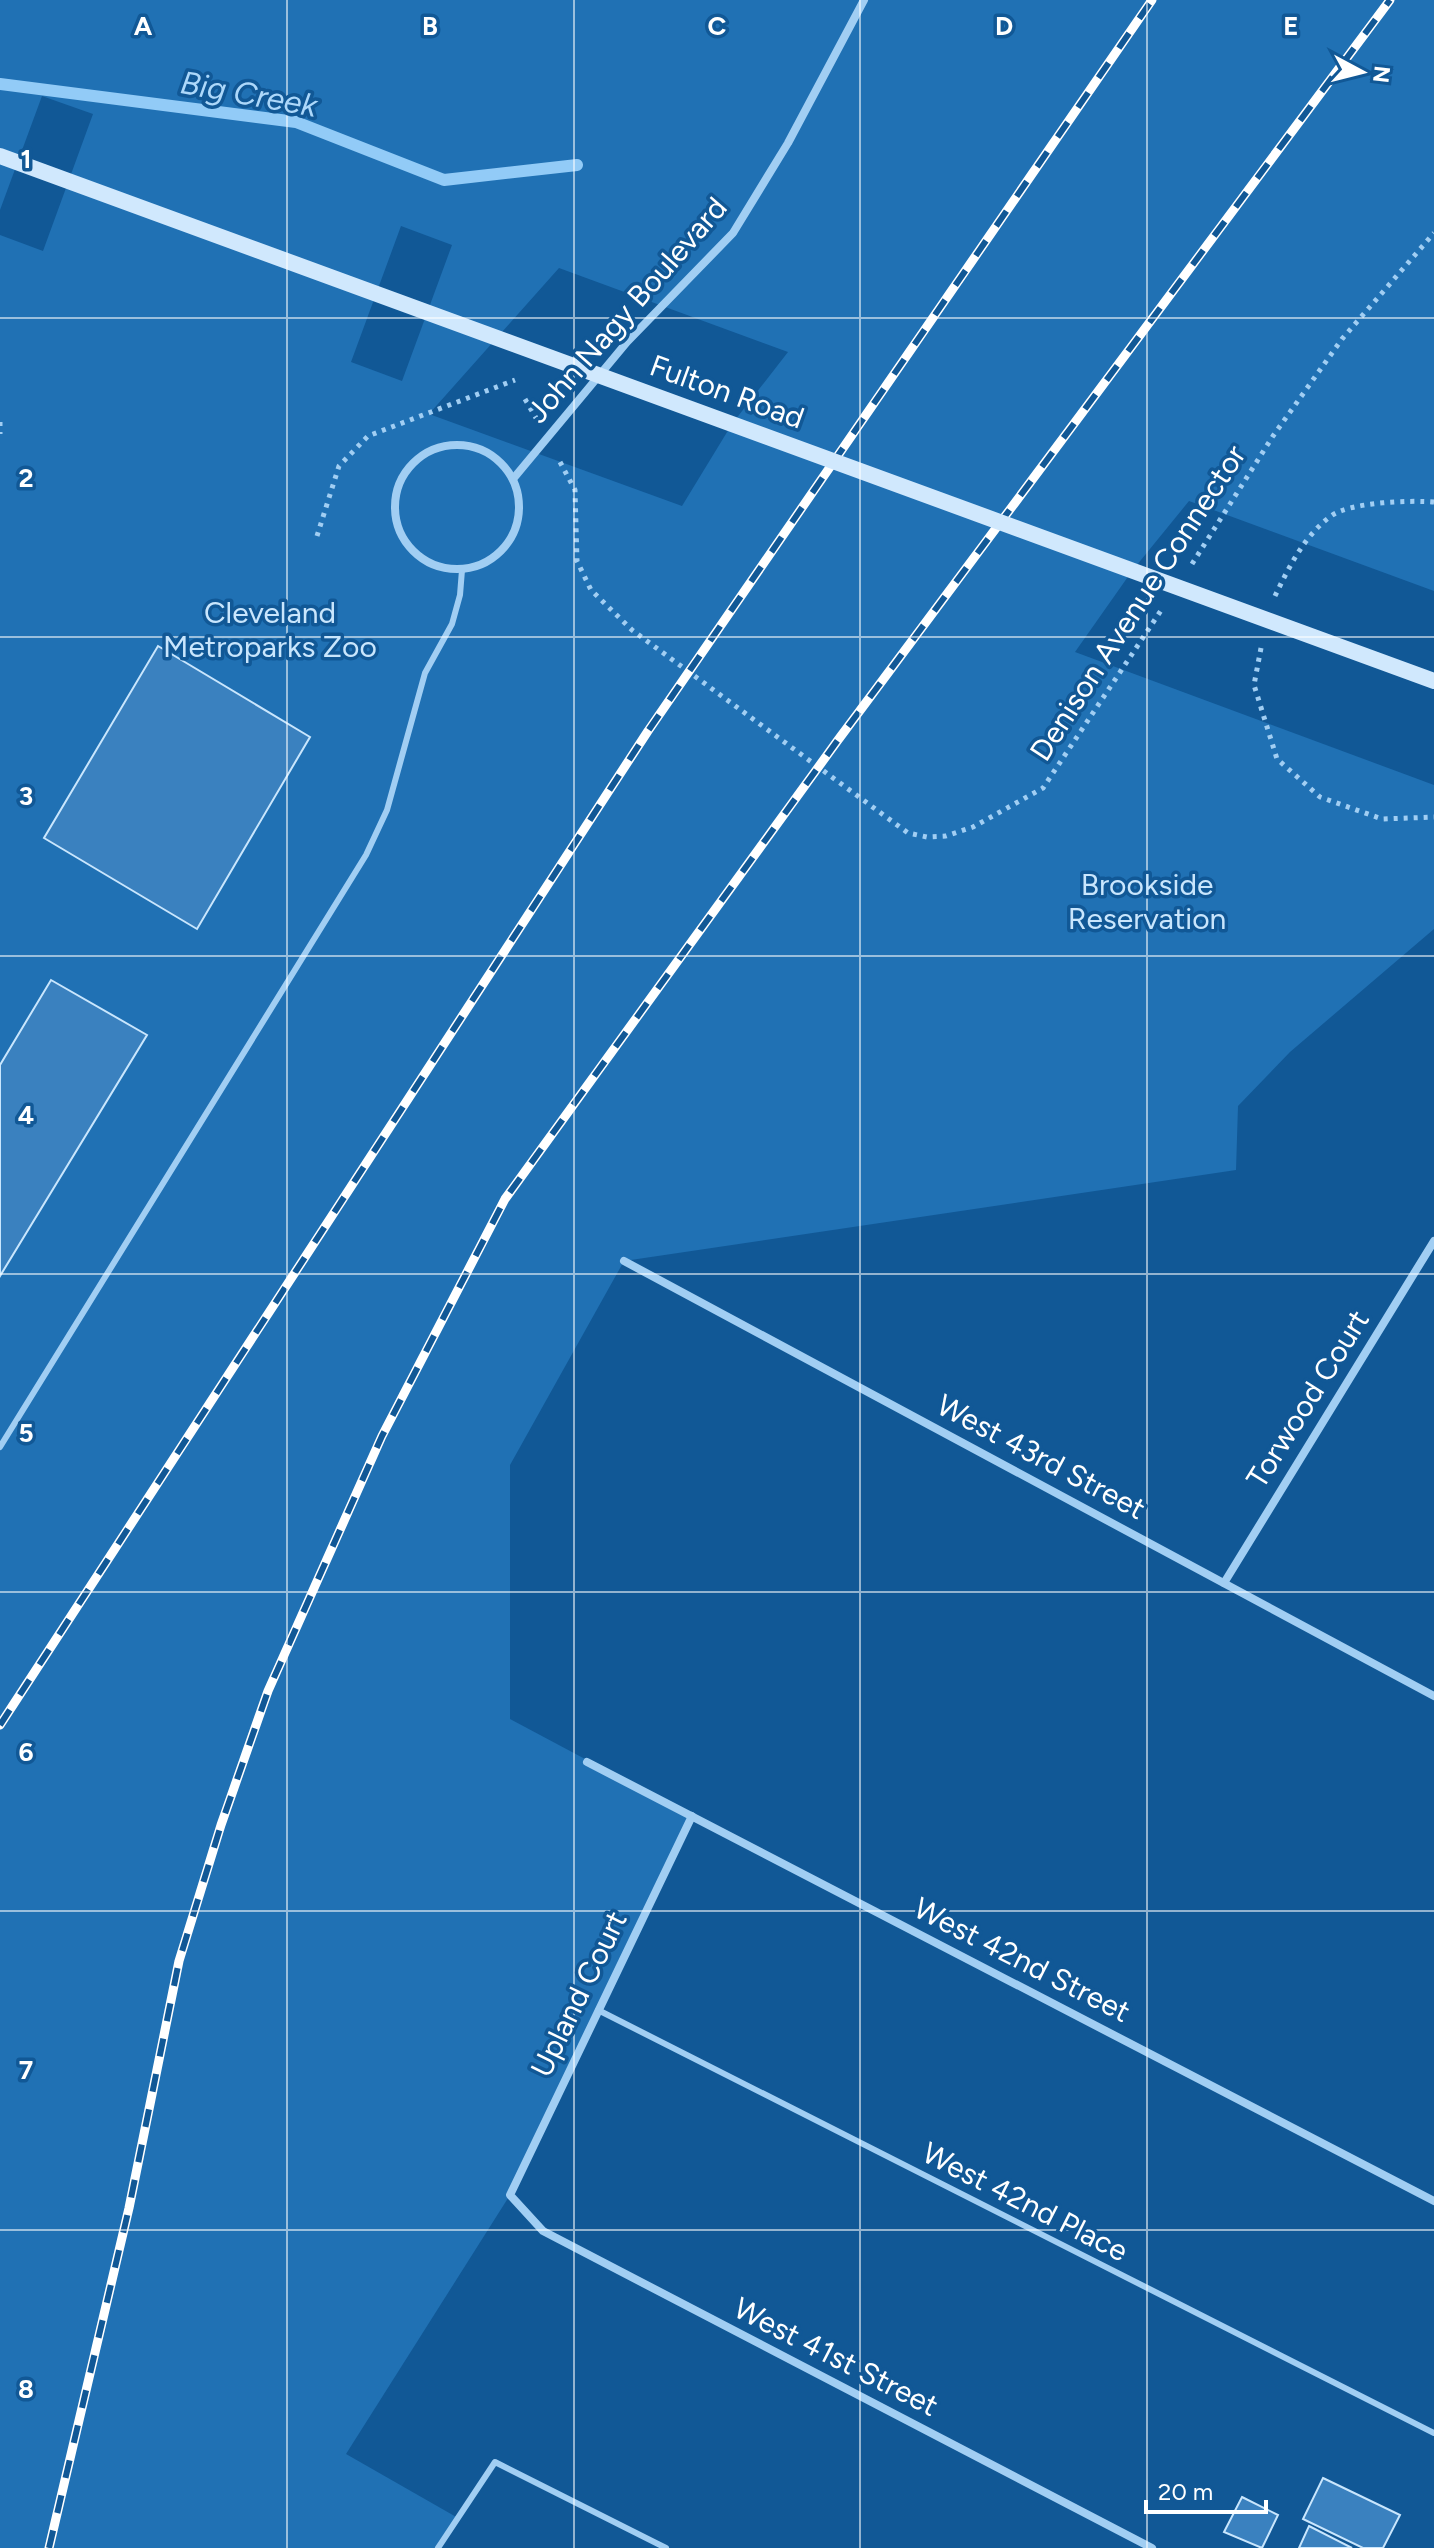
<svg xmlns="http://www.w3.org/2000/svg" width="1434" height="2548" viewBox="0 0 1434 2548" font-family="Figtree,sans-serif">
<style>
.green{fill:#2071b4;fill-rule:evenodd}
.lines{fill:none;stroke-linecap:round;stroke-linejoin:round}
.stream{stroke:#92cbf7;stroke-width:12}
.building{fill:#3a81bf;stroke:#c9e6fd;stroke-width:2}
.path{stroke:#a1cef3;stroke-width:5;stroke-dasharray:4 6;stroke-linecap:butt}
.lane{stroke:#a1cef3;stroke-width:6}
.street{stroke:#a1cef3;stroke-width:8}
.rail-casing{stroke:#fff;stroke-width:9}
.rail{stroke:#115896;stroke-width:6;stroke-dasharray:18;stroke-linecap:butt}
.secondary-bridge{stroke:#d0e8fd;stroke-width:16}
.grid{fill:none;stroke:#fff;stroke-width:2;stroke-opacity:0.55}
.labels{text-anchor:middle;stroke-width:7;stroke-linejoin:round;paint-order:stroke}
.street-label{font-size:30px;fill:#fff;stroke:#115896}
.park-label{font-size:30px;fill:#c9e6fd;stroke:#115896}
.water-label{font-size:32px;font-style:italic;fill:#add8fa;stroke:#115896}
.grid-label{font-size:26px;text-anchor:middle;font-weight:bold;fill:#fff;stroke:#115896;stroke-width:7;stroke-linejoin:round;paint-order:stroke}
</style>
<rect width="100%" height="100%" fill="#115896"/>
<path class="green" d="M0,0H1434V591L1189,501L1132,571L1075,652L1434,785V929L1290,1052L1238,1106L1236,1170L624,1261L510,1465V1719L692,1816L510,2195L346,2454L458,2518L438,2548H0V235L43,251L93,114L42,96L0,210ZM401,226L452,245L402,381L351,362ZM559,268L788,352L732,424L682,506L429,414Z"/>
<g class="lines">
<polyline class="stream" points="0,84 296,122 444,180 577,165"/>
</g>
<g class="building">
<polygon points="158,646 310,737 197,929 44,838"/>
<polygon points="51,980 147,1035 0,1276 0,1065"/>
<polygon points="1323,2478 1400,2515 1383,2548 1363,2548 1303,2519"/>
<polygon points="1242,2497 1278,2515 1262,2548 1224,2532"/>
<polygon points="1309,2526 1352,2548 1299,2548"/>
</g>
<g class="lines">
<g class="path">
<polyline points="525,399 536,418"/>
<polyline points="0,422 0,434"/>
<polyline points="560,462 575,490 577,561 591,590 632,630 908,833 927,837 946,836 973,827 1043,788 1162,609"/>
<polyline points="317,536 339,466 368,436 515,380"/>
<polyline points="1192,564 1273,436 1342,339 1434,233"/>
<path d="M1275,596C1289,567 1304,536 1331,516C1350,502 1411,500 1434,502"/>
<polyline points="1261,648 1254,685 1277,759 1320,797 1382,819 1434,817"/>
</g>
<g class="lane">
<polyline points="0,1447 366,855 387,810 425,673 452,624 460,595 462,570"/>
<polyline points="598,2010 1434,2433"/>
<polyline points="438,2548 495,2462 666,2548"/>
</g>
<g class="street">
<circle cx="457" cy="507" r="62"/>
<polyline points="513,479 627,342 733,233 788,143 864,0"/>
<polyline points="624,1261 1434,1696"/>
<polyline points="1224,1583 1434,1241"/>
<polyline points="587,1762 1434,2201"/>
<polyline points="692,1816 510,2195 543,2231 1152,2548"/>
</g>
<defs>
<g id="rail">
<polyline points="0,1725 648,731 1152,0"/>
<polyline points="49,2548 129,2208 179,1961 221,1825 268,1691 382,1436 505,1199 838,740 1390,0"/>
</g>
</defs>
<use href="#rail" class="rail-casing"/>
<use href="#rail" class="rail"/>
<polyline class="secondary-bridge" points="0,156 1434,681"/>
</g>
<path class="grid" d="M287,0V2548M574,0V2548M860,0V2548M1147,0V2548M0,318H1434M0,637H1434M0,956H1434M0,1274H1434M0,1592H1434M0,1911H1434M0,2230H1434"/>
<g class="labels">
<g class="street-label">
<text transform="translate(627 310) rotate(-49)" y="10">John Nagy Boulevard</text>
<text transform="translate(727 392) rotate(20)" y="10">Fulton Road</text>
<text transform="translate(1138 603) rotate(-57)" y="10">Denison Avenue Connector</text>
<text transform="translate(1308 1399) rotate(-58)" y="10">Torwood Court</text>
<text transform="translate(1041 1457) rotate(28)" y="10">West 43rd Street</text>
<text transform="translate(1022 1960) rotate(27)" y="10">West 42nd Street</text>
<text transform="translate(579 1994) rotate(-64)" y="10">Upland Court</text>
<text transform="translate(1025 2202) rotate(27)" y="10">West 42nd Place</text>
<text transform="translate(836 2357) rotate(27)" y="10">West 41st Street</text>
</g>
<g class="park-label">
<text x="270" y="623">Cleveland<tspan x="270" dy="34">Metroparks Zoo</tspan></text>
<text x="1147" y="895">Brookside<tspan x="1147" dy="34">Reservation</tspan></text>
</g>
<g class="water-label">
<text transform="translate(249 94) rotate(10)" y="11">Big Creek</text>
</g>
</g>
<g class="grid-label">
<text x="143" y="35">A</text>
<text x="430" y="35">B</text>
<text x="717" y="35">C</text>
<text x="1004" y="35">D</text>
<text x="1291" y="35">E</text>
<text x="26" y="168">1</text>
<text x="26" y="487">2</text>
<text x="26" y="805">3</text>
<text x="26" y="1124">4</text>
<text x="26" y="1442">5</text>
<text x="26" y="1761">6</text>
<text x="26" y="2079">7</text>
<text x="26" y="2398">8</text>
</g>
<g transform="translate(1362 72) rotate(97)" stroke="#115896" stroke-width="6" paint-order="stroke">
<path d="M0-6L14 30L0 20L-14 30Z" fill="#ffffff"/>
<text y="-12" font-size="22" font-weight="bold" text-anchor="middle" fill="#ffffff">N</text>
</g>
<path d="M1146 2500v12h120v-12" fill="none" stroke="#ffffff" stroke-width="4"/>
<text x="1158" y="2500" font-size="24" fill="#ffffff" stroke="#115896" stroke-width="6" paint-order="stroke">20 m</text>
</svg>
